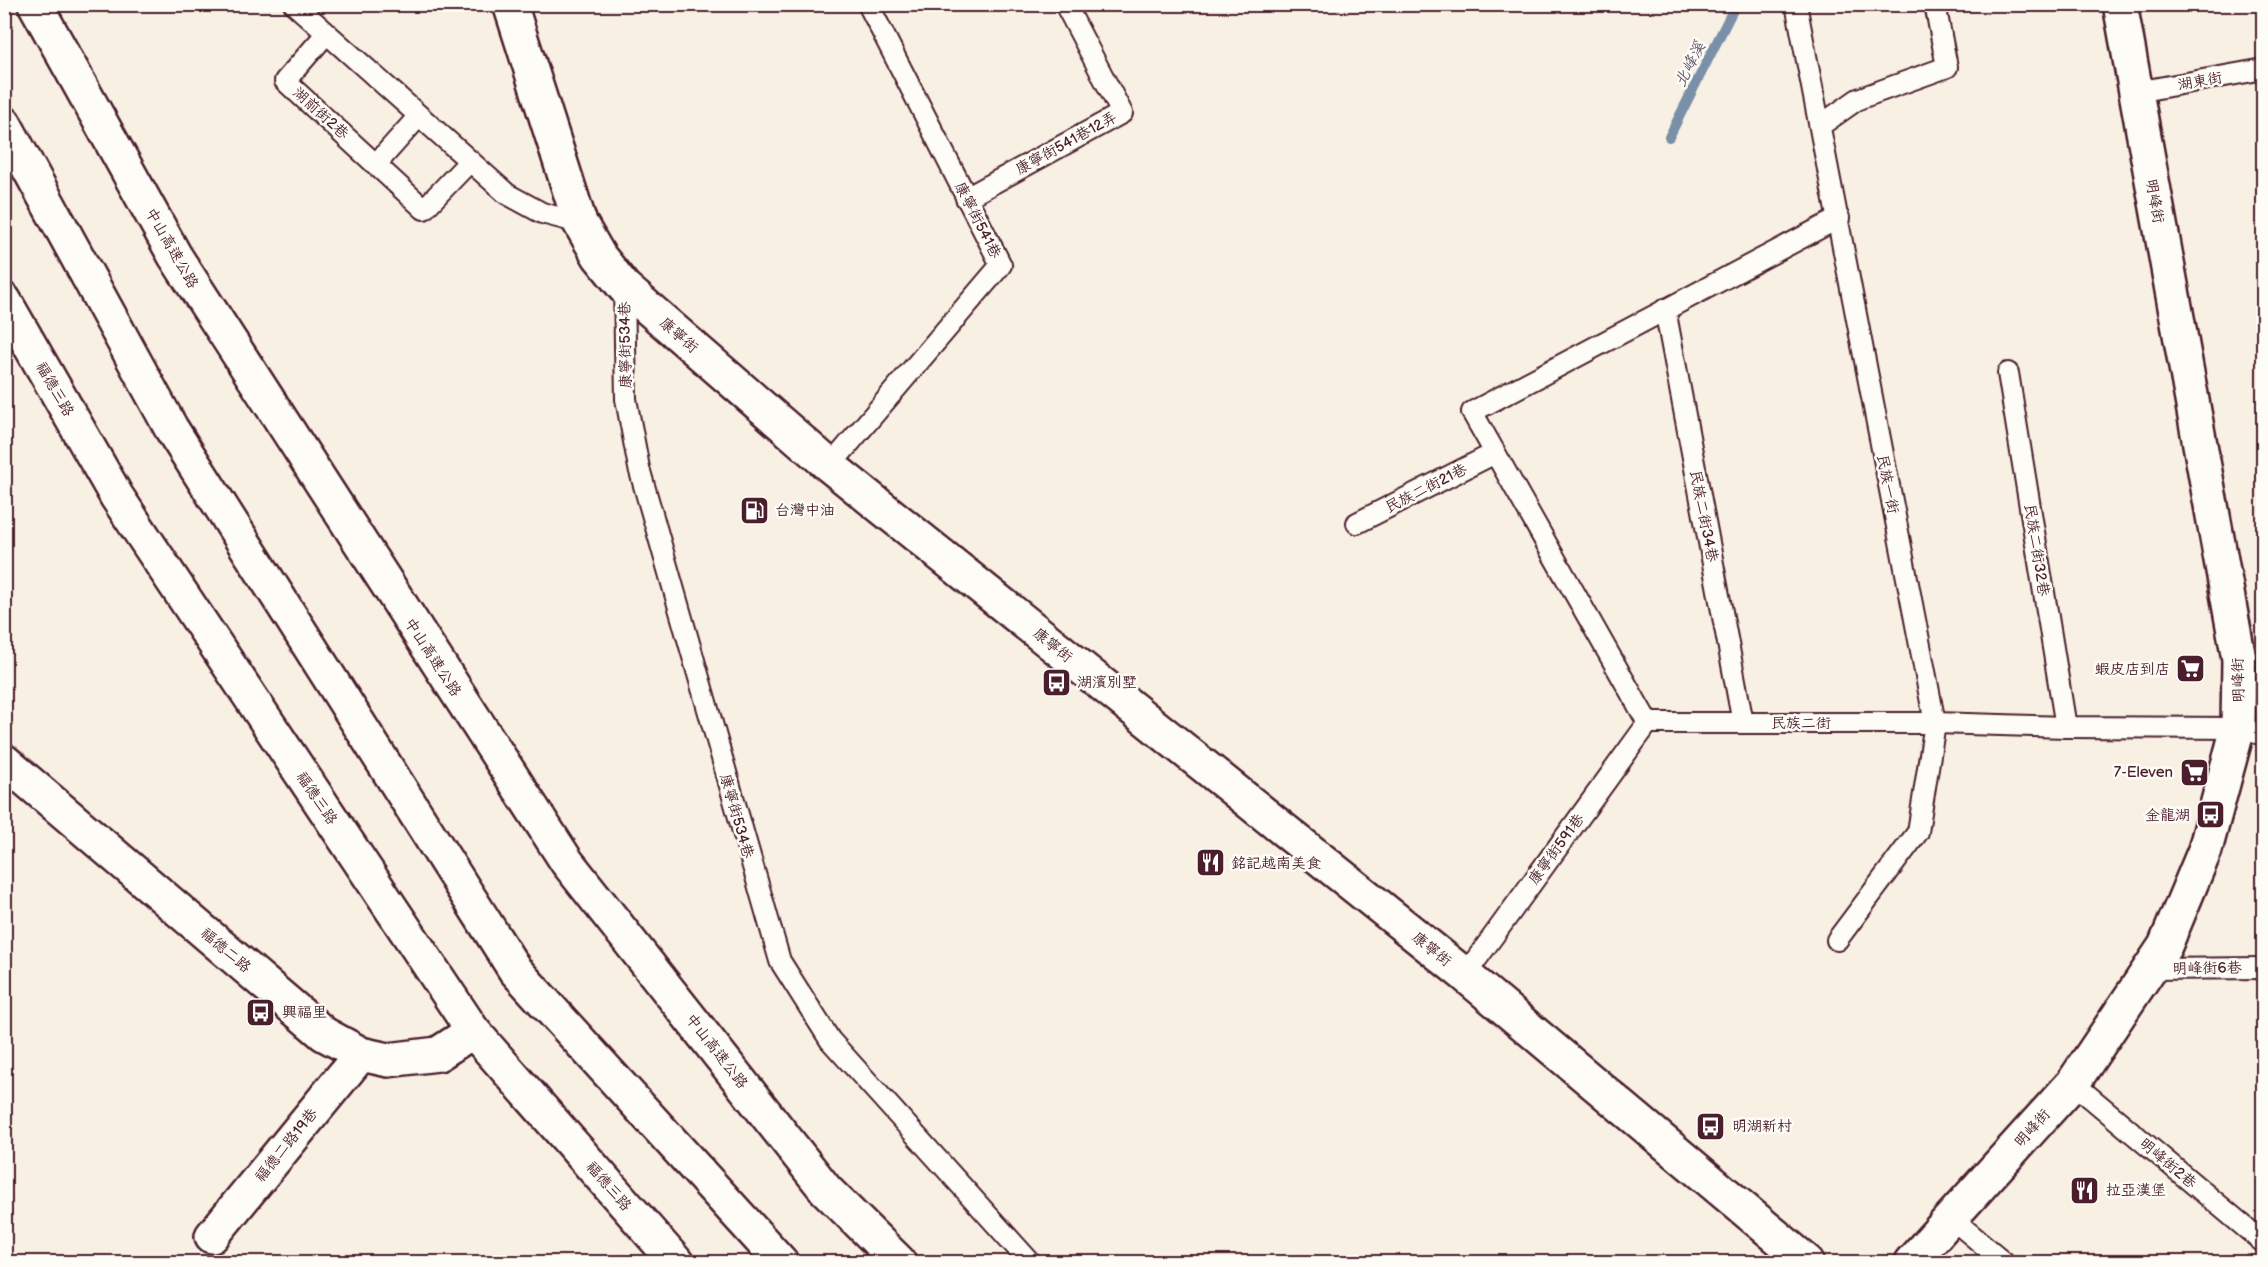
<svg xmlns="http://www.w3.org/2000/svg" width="2268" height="1267" viewBox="0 0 2268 1267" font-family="'Balsamiq Sans','LXGW WenKai TC',sans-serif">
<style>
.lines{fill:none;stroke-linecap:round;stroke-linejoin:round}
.stream{stroke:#7990a8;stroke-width:10}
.lane-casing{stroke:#4a1f2b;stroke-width:24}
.street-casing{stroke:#4a1f2b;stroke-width:38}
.secondary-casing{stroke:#4a1f2b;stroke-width:38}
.highway-casing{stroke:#4a1f2b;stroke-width:38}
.lane{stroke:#fdfcf7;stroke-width:20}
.street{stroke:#fdfcf7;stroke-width:33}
.secondary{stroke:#fdfcf7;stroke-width:33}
.highway{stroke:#fdfcf7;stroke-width:33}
.labels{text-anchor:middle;stroke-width:5;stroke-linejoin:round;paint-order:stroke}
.street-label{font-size:15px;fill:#4a1f2b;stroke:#fdfcf7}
.poi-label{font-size:15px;fill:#4a1f2b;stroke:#fdfcf7;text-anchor:start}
.water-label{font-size:16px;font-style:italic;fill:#625769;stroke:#fdfcf7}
</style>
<rect width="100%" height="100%" fill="#f9f0e4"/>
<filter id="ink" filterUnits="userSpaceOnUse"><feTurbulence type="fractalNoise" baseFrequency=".0167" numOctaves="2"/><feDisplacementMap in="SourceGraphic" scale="12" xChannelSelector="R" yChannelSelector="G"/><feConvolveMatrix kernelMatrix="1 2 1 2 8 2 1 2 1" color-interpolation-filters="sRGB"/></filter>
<g filter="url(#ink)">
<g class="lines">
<polyline class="stream" points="1669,137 1736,4"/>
<defs>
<g id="lane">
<polyline points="294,4 507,194 542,213 580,223"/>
<polyline points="1796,4 1935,723 1918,832 1837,940"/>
<polyline points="326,34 285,81 424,209 470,161"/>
<polyline points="2136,92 2264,69"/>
<polyline points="1821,125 1858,99 1947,67 1935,4"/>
<polyline points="377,163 419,116"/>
<polyline points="966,198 1122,113 1065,4"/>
<polyline points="1839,218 1472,412 1648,723 1935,723 2066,727 2238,728 2264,735"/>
<polyline points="624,287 626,399 639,468 780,961 830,1040 1030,1262"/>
<polyline points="1665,309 1743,723"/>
<polyline points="2008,373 2066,727"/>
<polyline points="830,466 1001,265 868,4"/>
<polyline points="1357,523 1495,453"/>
<polyline points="2150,969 2264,968"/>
<polyline points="1465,975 1648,723"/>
<polyline points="2073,1083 2264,1243"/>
<polyline points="1951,1218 2004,1262"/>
</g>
<polyline id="street" points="212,1236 361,1054"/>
<g id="secondary">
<polyline points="510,4 580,223 599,256 624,287 830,466 1465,975 1807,1262"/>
<polyline points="4,300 117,497 473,1031 676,1262"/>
<polyline points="4,761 324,1034 361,1054 388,1060 438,1054 473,1031"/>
<polyline points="1911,1262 2073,1083 2165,946 2205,850 2238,728 2239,659 2120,4"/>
</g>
<g id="highway">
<polyline points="35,4 175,256 567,862 826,1190 899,1262"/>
<polyline points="4,123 171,428 515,970 781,1262"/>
</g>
</defs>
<use href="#lane" class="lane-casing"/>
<use href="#street" class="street-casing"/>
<use href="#secondary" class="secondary-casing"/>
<use href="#highway" class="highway-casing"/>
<use href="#lane" class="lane"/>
<use href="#street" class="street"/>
<use href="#secondary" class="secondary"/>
<use href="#highway" class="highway"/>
</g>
</g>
<defs>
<symbol id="fuel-square" viewBox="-11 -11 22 22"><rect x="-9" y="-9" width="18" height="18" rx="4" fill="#4a1f2b" stroke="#fdfcf7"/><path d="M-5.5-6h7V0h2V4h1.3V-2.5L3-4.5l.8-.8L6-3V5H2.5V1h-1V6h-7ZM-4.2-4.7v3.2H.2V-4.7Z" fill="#fff"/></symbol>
<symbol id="supermarket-square" viewBox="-11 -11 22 22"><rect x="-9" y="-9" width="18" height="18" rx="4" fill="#4a1f2b" stroke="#fdfcf7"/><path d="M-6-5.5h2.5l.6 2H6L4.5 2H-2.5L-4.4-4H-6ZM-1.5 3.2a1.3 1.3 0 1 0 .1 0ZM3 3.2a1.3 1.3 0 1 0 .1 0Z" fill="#fff"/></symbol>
<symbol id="bus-square" viewBox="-11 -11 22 22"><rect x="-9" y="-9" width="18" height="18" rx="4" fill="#4a1f2b" stroke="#fdfcf7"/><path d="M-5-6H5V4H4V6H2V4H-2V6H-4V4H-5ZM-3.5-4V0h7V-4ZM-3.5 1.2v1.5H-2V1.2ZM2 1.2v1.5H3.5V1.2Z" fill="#fff"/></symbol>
<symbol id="restaurant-square" viewBox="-11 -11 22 22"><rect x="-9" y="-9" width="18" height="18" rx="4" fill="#4a1f2b" stroke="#fdfcf7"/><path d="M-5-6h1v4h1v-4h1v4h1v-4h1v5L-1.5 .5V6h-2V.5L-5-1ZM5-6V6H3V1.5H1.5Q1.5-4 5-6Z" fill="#fff"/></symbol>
</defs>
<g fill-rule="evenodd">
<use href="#fuel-square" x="738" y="494" width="33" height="33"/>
<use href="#supermarket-square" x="2174" y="652" width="33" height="33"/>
<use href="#bus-square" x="1040" y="666" width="33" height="33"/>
<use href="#supermarket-square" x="2178" y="756" width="33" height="33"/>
<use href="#bus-square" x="2194" y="798" width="33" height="33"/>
<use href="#restaurant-square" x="1194" y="846" width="33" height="33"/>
<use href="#bus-square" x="244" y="996" width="33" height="33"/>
<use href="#bus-square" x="1694" y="1110" width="33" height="33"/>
<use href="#restaurant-square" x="2068" y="1174" width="33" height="33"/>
</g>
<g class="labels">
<g class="street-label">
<text transform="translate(2200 81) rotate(-10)" y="5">湖東街</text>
<text transform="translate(321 113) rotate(42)" y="5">湖前街2巷</text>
<text transform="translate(1066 143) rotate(-29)" y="5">康寧街541巷12弄</text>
<text transform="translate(2155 201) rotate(80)" y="5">明峰街</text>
<text transform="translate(978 220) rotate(63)" y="5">康寧街541巷</text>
<text transform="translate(172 248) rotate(60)" y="5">中山高速公路</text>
<text transform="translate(679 335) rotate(41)" y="5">康寧街</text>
<text transform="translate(625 345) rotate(-91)" y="5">康寧街534巷</text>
<text transform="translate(55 389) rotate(60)" y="5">福德三路</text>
<text transform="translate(1888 484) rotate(79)" y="5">民族一街</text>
<text transform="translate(1426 488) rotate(-27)" y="5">民族二街21巷</text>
<text transform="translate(1704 516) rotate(79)" y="5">民族二街34巷</text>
<text transform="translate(2037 550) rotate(81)" y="5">民族二街32巷</text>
<text transform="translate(1053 645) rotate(39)" y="5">康寧街</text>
<text transform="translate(433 657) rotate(57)" y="5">中山高速公路</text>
<text transform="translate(2238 680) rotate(-91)" y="5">明峰街</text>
<text x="1801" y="728">民族二街</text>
<text transform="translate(317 798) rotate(56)" y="5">福德三路</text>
<text transform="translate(737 816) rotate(74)" y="5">康寧街534巷</text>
<text transform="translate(1556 849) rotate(-54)" y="5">康寧街591巷</text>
<text transform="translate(1432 949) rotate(39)" y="5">康寧街</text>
<text transform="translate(226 950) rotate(40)" y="5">福德二路</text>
<text transform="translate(2207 968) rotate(-1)" y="5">明峰街6巷</text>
<text transform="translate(717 1051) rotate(52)" y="5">中山高速公路</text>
<text transform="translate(2032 1128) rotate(-48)" y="5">明峰街</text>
<text transform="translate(286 1145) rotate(-51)" y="5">福德二路19巷</text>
<text transform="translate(2168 1163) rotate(40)" y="5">明峰街2巷</text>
<text transform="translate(609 1186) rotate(49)" y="5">福德三路</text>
</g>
<g class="poi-label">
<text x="775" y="515">台灣中油</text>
<text x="2170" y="674" text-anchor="end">蝦皮店到店</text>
<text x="1077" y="687">湖濱別墅</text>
<text x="2173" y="777" text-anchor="end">7-Eleven</text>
<text x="2190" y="820" text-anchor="end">金龍湖</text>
<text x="1231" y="868">銘記越南美食</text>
<text x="282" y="1017">興福里</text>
<text x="1732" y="1131">明湖新村</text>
<text x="2106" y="1195">拉亞漢堡</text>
</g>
<g class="water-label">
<text transform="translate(1689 64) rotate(-63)" y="6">北峰溪</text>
</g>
</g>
<rect width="2268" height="1267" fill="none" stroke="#fdfcf7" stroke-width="24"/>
<rect x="12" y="12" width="2244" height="1243" fill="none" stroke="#4a1f2b" stroke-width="2" filter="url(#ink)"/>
</svg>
